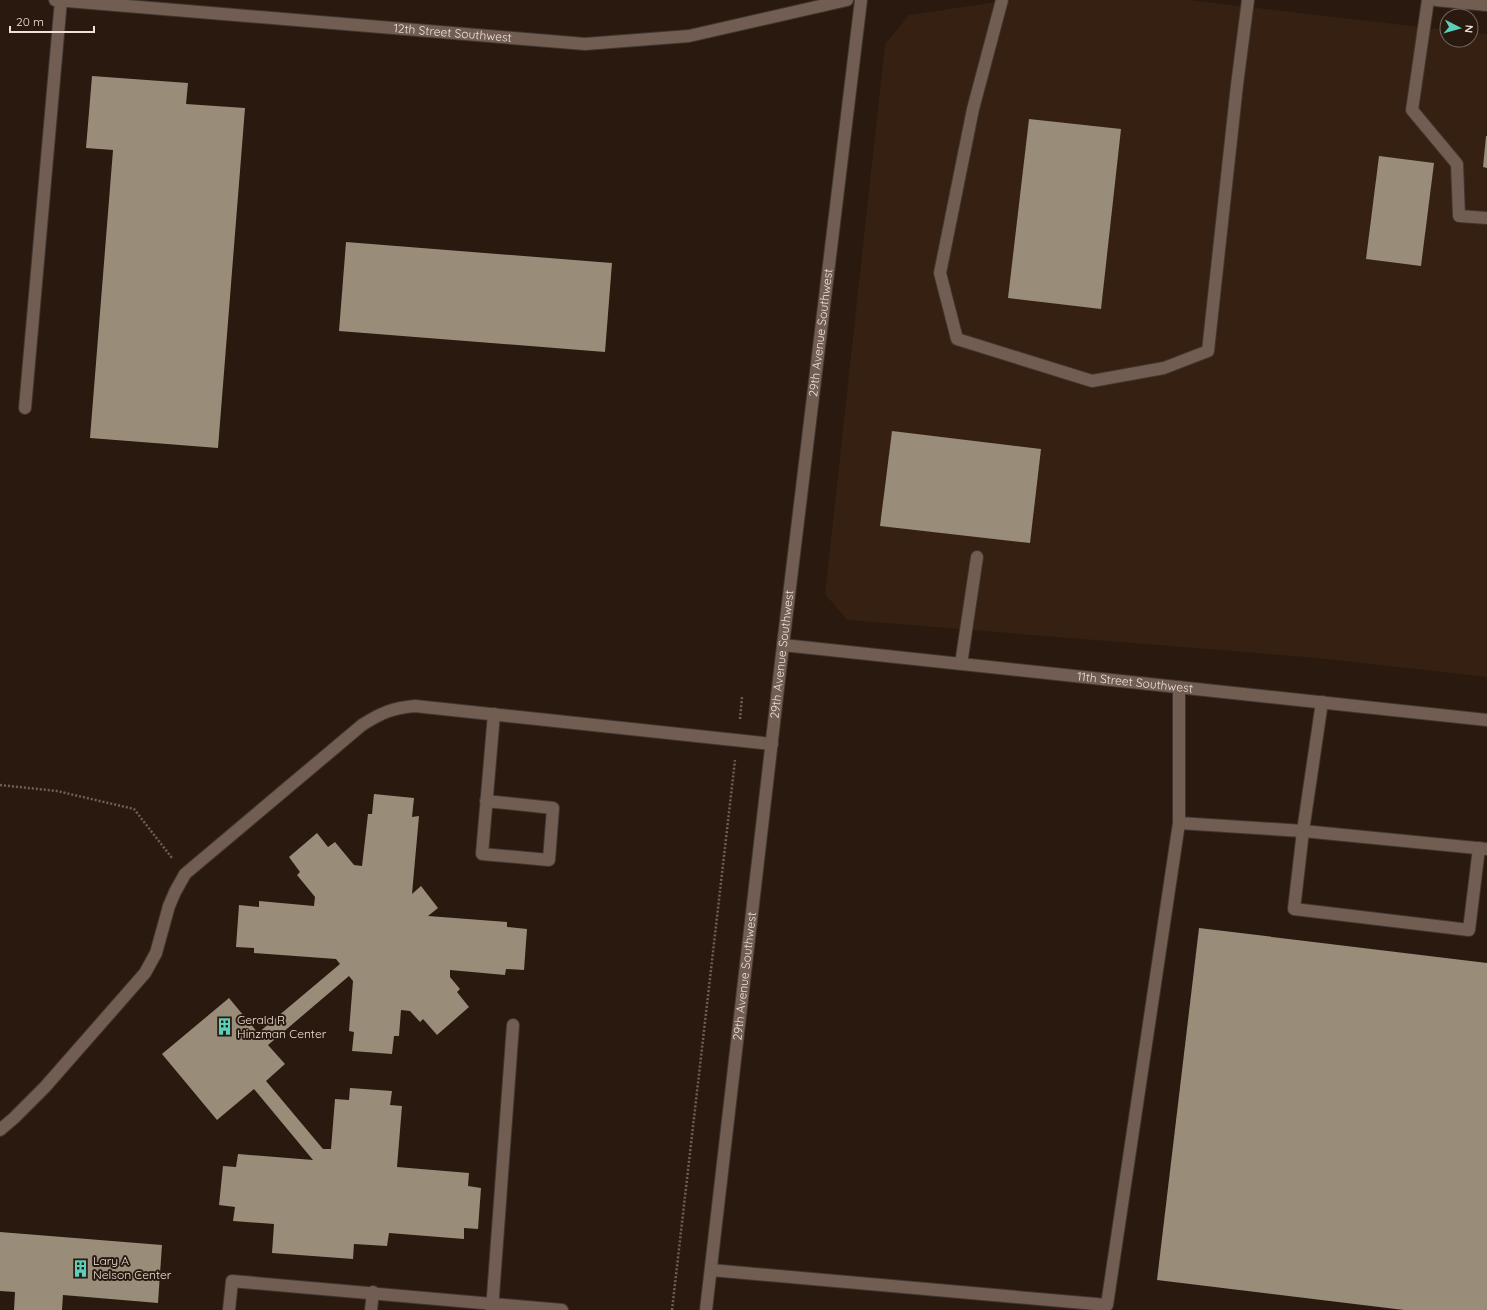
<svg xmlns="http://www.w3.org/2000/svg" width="1487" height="1310" viewBox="0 0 1487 1310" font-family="Quicksand,sans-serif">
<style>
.built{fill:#352011}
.building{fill:#998c79}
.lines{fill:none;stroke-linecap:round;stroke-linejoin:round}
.service-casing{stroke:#423530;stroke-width:14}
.minor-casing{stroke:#423530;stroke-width:14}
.path{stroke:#6e6057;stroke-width:2.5;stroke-dasharray:2 2;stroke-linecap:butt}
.service{stroke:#715d51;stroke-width:12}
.minor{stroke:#715d51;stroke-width:12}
.labels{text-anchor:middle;stroke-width:4;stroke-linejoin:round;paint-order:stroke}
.street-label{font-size:12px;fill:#eee2db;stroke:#29190f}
.poi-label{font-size:12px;fill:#eee2db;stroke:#29190f;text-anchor:start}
</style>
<rect width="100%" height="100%" fill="#29190f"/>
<polygon class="built" points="1010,0 1189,0 1447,30 1447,40 1471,40 1471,32 1487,34 1487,677 1317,658 847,620 825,594 885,44 909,15"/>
<g class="building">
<polygon points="92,76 188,83 186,104 245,108 218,448 90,438 113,150 86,148"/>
<polygon points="1029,119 1121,129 1101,309 1008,298"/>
<polygon points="1486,136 1487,136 1487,168 1483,167"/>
<polygon points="1379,156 1434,163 1421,266 1366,259"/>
<polygon points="346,242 612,263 605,352 339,331"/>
<polygon points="892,431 1041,449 1030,543 880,526"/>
<polygon points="374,794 414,798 412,817 419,816 412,894 421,886 438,908 428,916 507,922 507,927 527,929 524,970 506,969 505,975 450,970 450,977 460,989 457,992 469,1007 437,1035 423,1019 420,1022 410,1011 401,1010 399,1036 394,1036 392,1054 352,1051 354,1032 349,1031 353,981 349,976 268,1045 285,1064 266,1081 323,1149 331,1149 335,1099 349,1100 350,1088 392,1091 390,1105 402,1106 397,1167 469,1173 468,1186 481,1188 478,1229 464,1228 464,1239 389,1233 387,1246 354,1244 353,1259 272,1253 274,1224 233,1221 235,1207 219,1205 223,1166 236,1167 238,1154 313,1160 254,1089 217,1120 162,1054 229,998 258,1033 340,964 336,959 254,953 254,948 236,947 239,905 259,907 259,901 314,906 315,897 297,875 300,872 289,857 317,833 328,847 335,842 354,865 362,866 368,814 372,814"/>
<polygon points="1199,928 1487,963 1487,1310 1404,1310 1157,1280"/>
<polygon points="0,1232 162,1245 158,1303 63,1295 62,1310 14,1310 15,1292 0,1291"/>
</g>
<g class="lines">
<defs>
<g id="service">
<polyline points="1002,0 973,109 940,273 957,339 1092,381 1164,368 1208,351 1237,85 1248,0"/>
<polyline points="1428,0 1412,110 1457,164 1459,216 1487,218"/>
<polyline points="25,408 61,0"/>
<polyline points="961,664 977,557"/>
<polyline points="1179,687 1179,823 1303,831 1487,849"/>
<polyline points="1322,702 1303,831 1294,909 1469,930 1479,848"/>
<polyline points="486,801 553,808 549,860 482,854 494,714"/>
<path d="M0,1130L14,1118L45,1087L145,973L156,953L169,906L175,892L185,874L362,725C381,713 392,708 415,706L772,744"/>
<polyline points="711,1270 1107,1305 1179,823"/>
<polyline points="229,1310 232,1281 562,1310"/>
<polyline points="371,1310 373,1292"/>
<polyline points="492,1310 513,1025"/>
</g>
<g id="minor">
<path id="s1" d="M55,0L585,44L689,36L847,0"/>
<polyline points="1436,0 1487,5"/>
<path id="s2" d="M783,645L1487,720"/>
<path id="s3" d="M706,1310L783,645L861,0"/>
</g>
</defs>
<use href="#service" class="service-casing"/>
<use href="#minor" class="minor-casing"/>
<g class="path">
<polyline points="740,719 742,697"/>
<polyline points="0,785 57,791 134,809 172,858"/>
<polyline points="672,1310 735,760"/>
</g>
<use href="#service" class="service"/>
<use href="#minor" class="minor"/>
</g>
<defs>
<symbol id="building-bare" viewBox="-9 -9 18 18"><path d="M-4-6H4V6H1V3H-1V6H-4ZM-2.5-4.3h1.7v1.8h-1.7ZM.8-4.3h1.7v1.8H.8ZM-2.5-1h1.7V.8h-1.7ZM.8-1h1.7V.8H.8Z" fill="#5cceba" stroke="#29190f" stroke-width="2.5" paint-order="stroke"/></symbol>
</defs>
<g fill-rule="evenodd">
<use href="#building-bare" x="212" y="1014" width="25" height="25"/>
<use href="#building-bare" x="68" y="1256" width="25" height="25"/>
</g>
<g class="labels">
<g class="street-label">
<text dy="4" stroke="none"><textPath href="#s1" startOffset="399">12th Street Southwest</textPath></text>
<text dy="4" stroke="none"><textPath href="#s3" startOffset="984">29th Avenue Southwest</textPath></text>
<text dy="4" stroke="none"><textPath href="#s3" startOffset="660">29th Avenue Southwest</textPath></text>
<text dy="4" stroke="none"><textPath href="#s2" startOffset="354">11th Street Southwest</textPath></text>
<text dy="4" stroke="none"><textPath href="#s3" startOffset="336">29th Avenue Southwest</textPath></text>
</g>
<g class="poi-label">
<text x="237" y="1024">Gerald R<tspan x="237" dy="14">Hinzman Center</tspan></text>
<text x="93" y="1265">Lary A<tspan x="93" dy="14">Nelson Center</tspan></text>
</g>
</g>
<g transform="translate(1459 28) rotate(96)"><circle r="19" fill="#29190f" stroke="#786961"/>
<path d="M0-3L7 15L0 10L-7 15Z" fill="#5cceba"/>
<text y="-6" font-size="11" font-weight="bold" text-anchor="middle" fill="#eee2db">N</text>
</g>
<path d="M10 26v6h84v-6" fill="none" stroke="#eee2db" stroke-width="2"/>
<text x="16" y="26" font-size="12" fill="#eee2db" stroke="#29190f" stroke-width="3" paint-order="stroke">20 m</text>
</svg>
